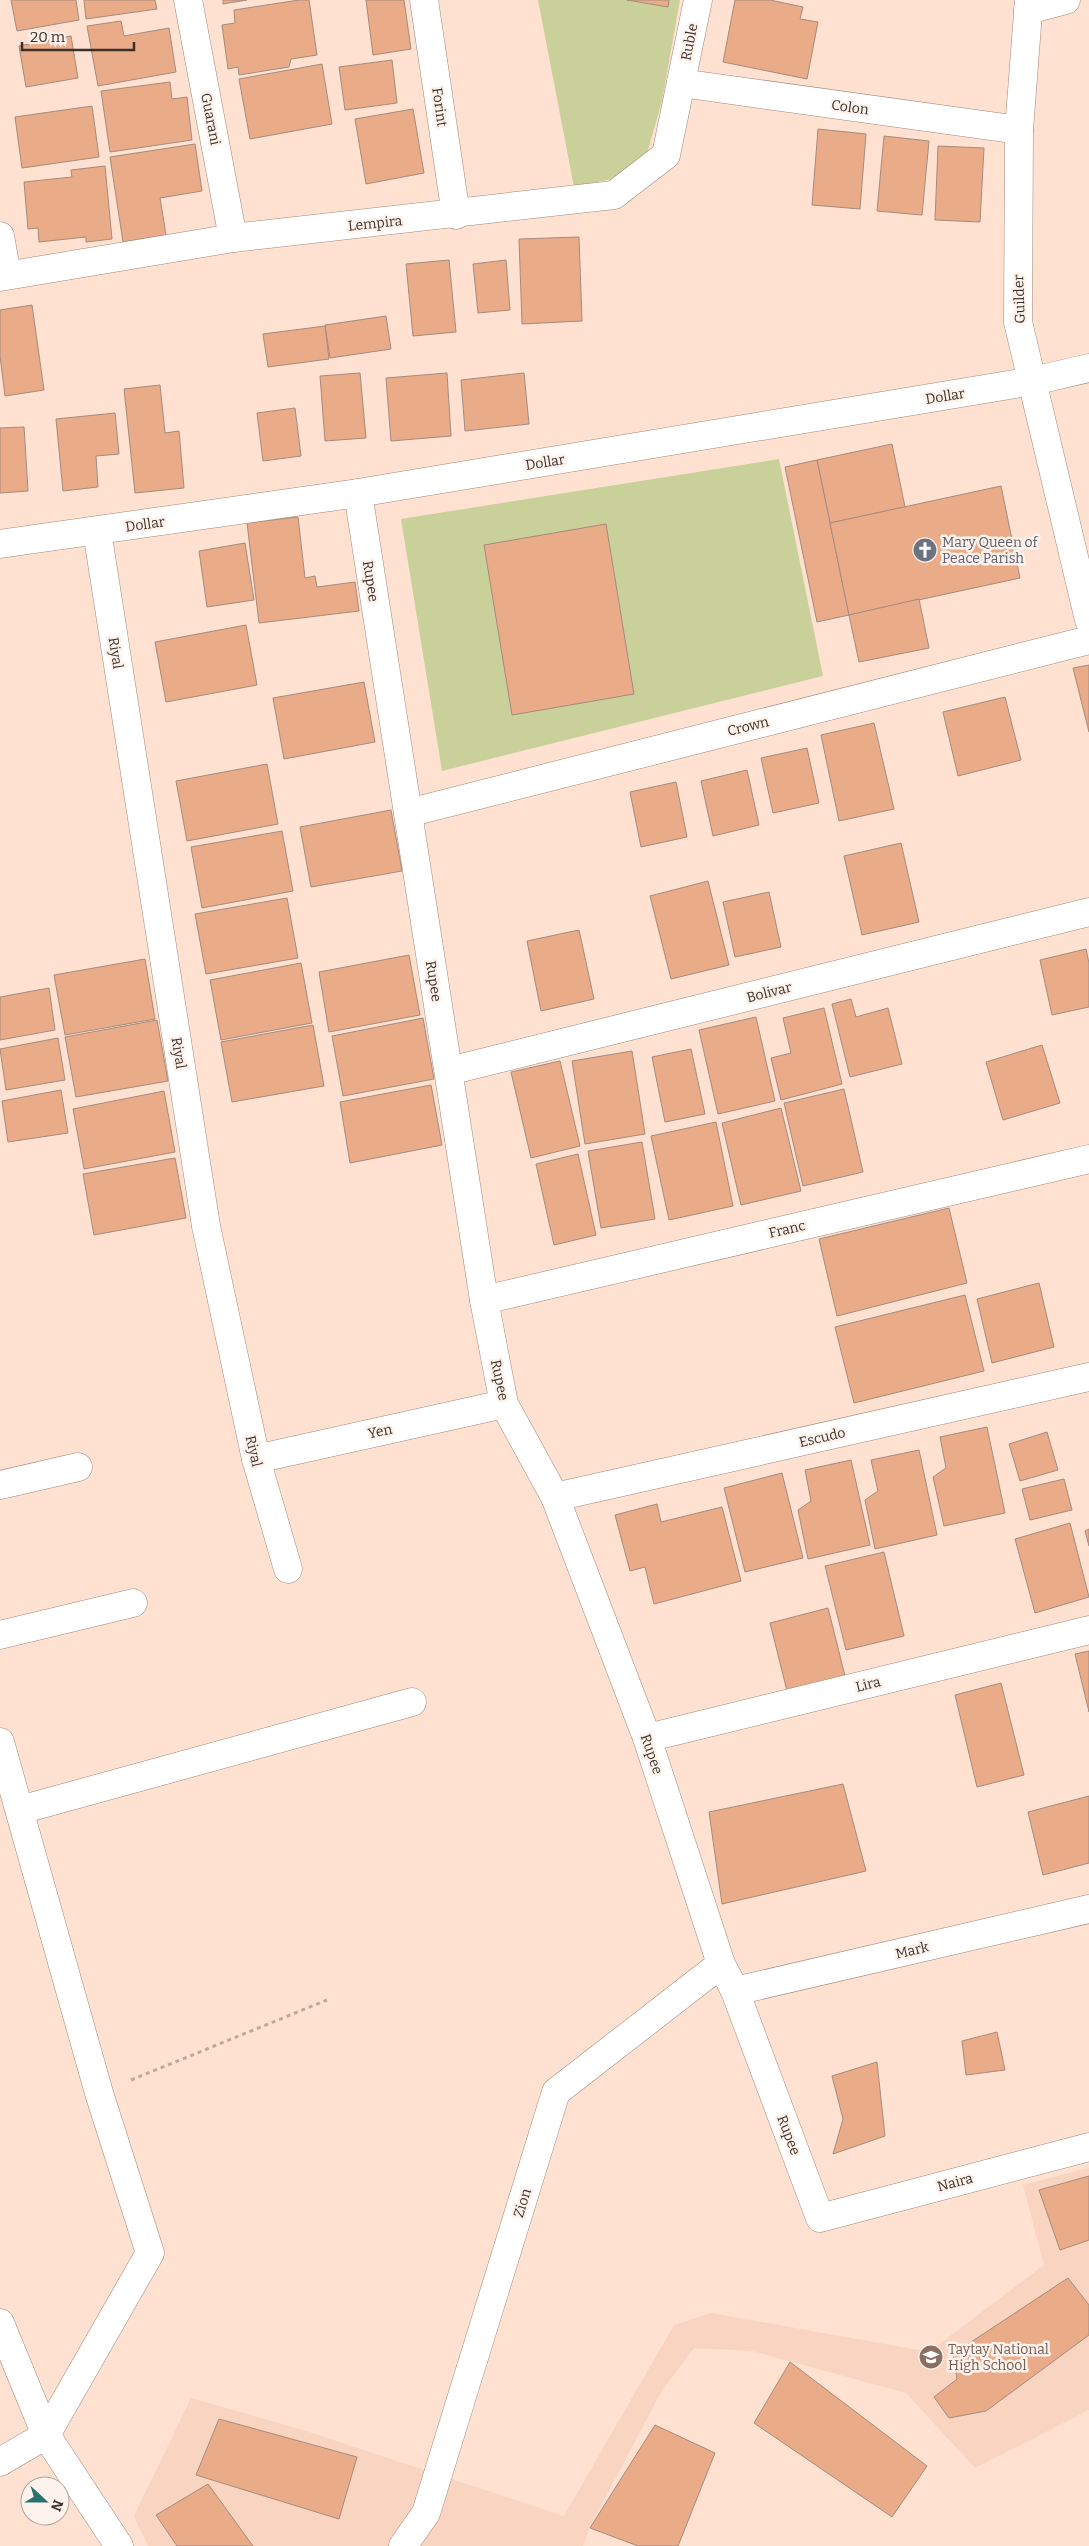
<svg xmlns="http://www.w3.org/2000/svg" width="1089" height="2546" viewBox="0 0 1089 2546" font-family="Bitter,serif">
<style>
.built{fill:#f8d4c1}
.green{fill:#cad09a}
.building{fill:#eaab89;stroke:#a68b7d}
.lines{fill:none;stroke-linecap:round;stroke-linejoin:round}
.minor-casing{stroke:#a28779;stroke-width:29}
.path{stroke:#c0a89c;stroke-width:3;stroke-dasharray:4 4;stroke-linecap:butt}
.minor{stroke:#fff;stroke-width:28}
.labels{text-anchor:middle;stroke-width:5;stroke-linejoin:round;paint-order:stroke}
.street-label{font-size:14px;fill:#3c302b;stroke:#fef2ec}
.worship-label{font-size:14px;fill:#5b616d;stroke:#fef2ec;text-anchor:start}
.education-label{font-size:14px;fill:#785e54;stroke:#fef2ec;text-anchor:start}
</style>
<rect width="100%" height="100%" fill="#fee1d1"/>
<polygon class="built" points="1089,2168 1089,2410 975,2468 906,2393 752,2351 694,2348 661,2392 590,2527 583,2546 148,2546 134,2516 191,2398 303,2430 564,2516 674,2325 711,2313 929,2352 1044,2265 1023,2185"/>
<g class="green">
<polygon points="538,0 680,0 662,101 648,150 621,177 574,187"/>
<polygon points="779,459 823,676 442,771 401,519"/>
</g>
<g class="building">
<polygon points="11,0 76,0 79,20 17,31"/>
<polygon points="84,0 155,0 157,9 86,19"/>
<polygon points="223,0 247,0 223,4"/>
<polygon points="299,0 309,0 317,55 291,59 289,67 239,75 238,67 228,69 222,25 235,23 234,10"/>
<polygon points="366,0 404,0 411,49 373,55"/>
<polygon points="627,0 669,0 668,7"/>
<polygon points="735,0 770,0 803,7 800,19 818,22 807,79 723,62"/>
<polygon points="121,21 124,36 169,28 176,72 98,86 87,26"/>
<polygon points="71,36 78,78 26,87 19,46"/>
<polygon points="392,60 397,103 345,110 339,67"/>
<polygon points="322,64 332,124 250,139 239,79"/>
<polygon points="170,82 172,99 187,97 192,140 110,152 101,91"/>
<polygon points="92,106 99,157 22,168 15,117"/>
<polygon points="413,109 424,173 366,184 355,119"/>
<polygon points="818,129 866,134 860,209 812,205"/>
<polygon points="884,136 929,141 922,215 877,211"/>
<polygon points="195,144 202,191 160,198 166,235 123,242 110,157"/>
<polygon points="938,146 984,148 980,222 935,220"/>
<polygon points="105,166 112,239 86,242 86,237 39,242 38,228 28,229 24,182 72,177 71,170"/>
<polygon points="579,237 582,321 522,324 519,239"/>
<polygon points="449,260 456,332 413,336 406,264"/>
<polygon points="506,260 510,310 478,313 473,264"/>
<polygon points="32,305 44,390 5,396 0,356 0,310"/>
<polygon points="386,316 391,349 330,358 325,325"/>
<polygon points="325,326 329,359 268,367 263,334"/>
<polygon points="360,373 366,438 325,441 320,376"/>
<polygon points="447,373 451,436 391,441 386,378"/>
<polygon points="524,373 529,424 465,431 461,380"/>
<polygon points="160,385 165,433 179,431 184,488 135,493 124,389"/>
<polygon points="295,408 301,456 263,461 257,413"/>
<polygon points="115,413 119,454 96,456 98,487 63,491 56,419"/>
<polygon points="24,427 28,491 0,493 0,428"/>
<polygon points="892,444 905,507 830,523 817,460"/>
<polygon points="817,460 849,615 817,622 785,467"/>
<polygon points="1001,486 1020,578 849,615 830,523"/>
<polygon points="298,517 305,578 315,576 317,587 355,582 359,611 259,623 247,523"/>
<polygon points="606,524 634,694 512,715 484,545"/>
<polygon points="245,543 254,600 207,607 199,551"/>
<polygon points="919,599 929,648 859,662 849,615"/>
<polygon points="246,625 257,685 166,702 155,642"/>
<polygon points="1089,665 1089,732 1073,668"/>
<polygon points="364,682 375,742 284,759 273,698"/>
<polygon points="1005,697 1021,760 958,776 943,712"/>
<polygon points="874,723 894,809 839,821 821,735"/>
<polygon points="807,748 819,803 773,813 761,758"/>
<polygon points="267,764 278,824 187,841 176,781"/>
<polygon points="747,770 759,825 713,836 701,781"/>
<polygon points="676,782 687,837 641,847 630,792"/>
<polygon points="391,810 402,871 311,887 300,827"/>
<polygon points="282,831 293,891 202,908 191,847"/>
<polygon points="901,843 919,922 862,935 844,856"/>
<polygon points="708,881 729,965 671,979 650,896"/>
<polygon points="769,892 781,947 735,957 723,902"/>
<polygon points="287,898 298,958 206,974 195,914"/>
<polygon points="579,930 594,999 541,1011 527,941"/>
<polygon points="1086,949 1089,963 1089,1007 1052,1015 1040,960"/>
<polygon points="409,955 420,1015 329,1032 319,972"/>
<polygon points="145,959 155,1019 65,1035 54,975"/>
<polygon points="301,963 312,1023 221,1040 210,980"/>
<polygon points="49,988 55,1030 0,1040 0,997"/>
<polygon points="851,999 856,1017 888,1008 902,1064 850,1077 832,1004"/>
<polygon points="824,1008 842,1084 781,1100 771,1058 791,1053 783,1018"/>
<polygon points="756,1017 775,1101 718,1114 699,1030"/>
<polygon points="423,1018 434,1079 343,1096 332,1036"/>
<polygon points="157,1020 168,1081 76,1097 65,1037"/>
<polygon points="313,1025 324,1086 232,1102 221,1042"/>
<polygon points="58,1038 65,1080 6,1090 0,1049"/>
<polygon points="1042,1045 1060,1103 1003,1120 986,1062"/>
<polygon points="691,1049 705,1114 665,1122 652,1057"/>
<polygon points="632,1051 645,1134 585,1144 572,1061"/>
<polygon points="560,1061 580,1146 531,1158 511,1072"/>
<polygon points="431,1085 442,1145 350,1163 340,1102"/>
<polygon points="844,1089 863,1172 803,1186 784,1103"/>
<polygon points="61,1090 68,1133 8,1142 2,1101"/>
<polygon points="164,1091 175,1152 84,1169 73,1109"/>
<polygon points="781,1108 801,1191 741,1205 722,1123"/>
<polygon points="716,1122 733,1206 669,1220 651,1136"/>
<polygon points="642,1142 655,1219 601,1228 588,1151"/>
<polygon points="578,1154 596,1235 554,1245 536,1164"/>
<polygon points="175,1158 186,1218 94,1235 83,1174"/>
<polygon points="949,1208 967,1283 837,1316 819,1239"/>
<polygon points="1039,1283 1054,1347 992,1363 977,1299"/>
<polygon points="965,1295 984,1371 854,1403 835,1327"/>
<polygon points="987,1427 1005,1513 944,1526 933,1477 946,1468 940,1437"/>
<polygon points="1047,1432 1058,1470 1020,1481 1009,1444"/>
<polygon points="919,1450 937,1535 875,1549 865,1500 878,1491 871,1460"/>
<polygon points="851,1460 870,1545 808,1559 798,1510 811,1501 805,1470"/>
<polygon points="782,1473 803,1558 745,1572 724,1488"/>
<polygon points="1064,1479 1072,1510 1030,1520 1022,1489"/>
<polygon points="657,1504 661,1522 722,1507 741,1581 654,1604 645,1567 630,1571 615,1515"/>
<polygon points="1070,1523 1089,1597 1035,1613 1015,1539"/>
<polygon points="1089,1529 1089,1546 1085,1531"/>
<polygon points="884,1552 904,1636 846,1650 825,1566"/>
<polygon points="828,1608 845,1676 787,1691 770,1623"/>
<polygon points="1089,1651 1089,1712 1075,1654"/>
<polygon points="1001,1683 1024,1775 977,1787 955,1695"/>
<polygon points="843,1784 866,1871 722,1904 709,1812"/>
<polygon points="1089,1796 1089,1863 1043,1875 1028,1812"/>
<polygon points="997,2032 1005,2070 966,2075 962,2041"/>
<polygon points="877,2062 885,2136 833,2154 843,2119 832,2076"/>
<polygon points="1089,2176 1089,2240 1060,2250 1039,2190"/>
<polygon points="1068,2278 1089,2305 1089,2335 986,2411 949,2418 934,2397 957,2379 953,2354"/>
<polygon points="790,2362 927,2466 892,2517 754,2423"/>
<polygon points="219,2419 357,2457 339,2519 196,2475"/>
<polygon points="655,2425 715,2453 678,2546 638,2546 590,2528"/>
<polygon points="208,2484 253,2546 177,2546 156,2515"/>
</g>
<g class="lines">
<defs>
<g id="minor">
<polyline points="188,0 233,238"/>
<polyline points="424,0 456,215"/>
<polyline points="1029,0 1019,130 1018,322 1089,620"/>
<polyline points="1028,10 1066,0"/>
<polyline points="681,83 1019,130"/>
<polyline points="0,236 7,275"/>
<polyline points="0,277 233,238 614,195 666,155 698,0"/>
<polyline points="358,493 484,1300 504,1404 555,1497 647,1738 721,1964 735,1991 820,2218 1089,2147"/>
<polyline points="97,531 206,1226 256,1459 288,1569"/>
<polyline points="0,544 358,493 1033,381 1089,368"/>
<polyline points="408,813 1089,640"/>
<polyline points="449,1071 1089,912"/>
<polyline points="484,1300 1089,1159"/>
<polyline points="256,1459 504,1404"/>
<polyline points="0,1485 78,1467"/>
<polyline points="555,1497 1089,1377"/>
<polyline points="0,1635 133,1603"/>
<polyline points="647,1738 1089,1630"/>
<polyline points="0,1742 99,2093 150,2253 46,2435 0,2462"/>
<polyline points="20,1810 412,1702"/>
<polyline points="735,1991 1089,1909"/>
<polyline points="0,2323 46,2435 119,2546"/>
<polyline points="403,2546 426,2513 556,2092 721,1964"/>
</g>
</defs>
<use href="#minor" class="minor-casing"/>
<polyline class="path" points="131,2080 327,2000"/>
<use href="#minor" class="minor"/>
</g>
<defs>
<symbol id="church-disc" viewBox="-11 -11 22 22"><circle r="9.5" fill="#6b7280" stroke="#fef2ec"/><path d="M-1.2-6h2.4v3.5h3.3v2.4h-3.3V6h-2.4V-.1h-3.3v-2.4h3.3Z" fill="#fff"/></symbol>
<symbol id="school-disc" viewBox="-11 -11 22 22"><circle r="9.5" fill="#8d6e63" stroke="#fef2ec"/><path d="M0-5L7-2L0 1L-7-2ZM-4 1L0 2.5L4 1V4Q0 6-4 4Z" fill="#fff"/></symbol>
</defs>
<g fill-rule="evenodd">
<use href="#church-disc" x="911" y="536" width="28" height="28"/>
<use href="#school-disc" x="917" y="2343" width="28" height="28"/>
</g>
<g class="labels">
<g class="street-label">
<text transform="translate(689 42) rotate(-79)" y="5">Ruble</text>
<text transform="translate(440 107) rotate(82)" y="5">Forint</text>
<text transform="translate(850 107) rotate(8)" y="5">Colon</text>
<text transform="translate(211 119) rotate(79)" y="5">Guarani</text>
<text transform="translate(375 223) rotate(-6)" y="5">Lempira</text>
<text transform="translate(1019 299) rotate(-92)" y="5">Guilder</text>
<text transform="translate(945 396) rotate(-9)" y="5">Dollar</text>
<text transform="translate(545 462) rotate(-9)" y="5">Dollar</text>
<text transform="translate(145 524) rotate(-8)" y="5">Dollar</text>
<text transform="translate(371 581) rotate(81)" y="5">Rupee</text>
<text transform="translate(116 653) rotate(81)" y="5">Riyal</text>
<text transform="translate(748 726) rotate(-14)" y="5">Crown</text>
<text transform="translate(434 981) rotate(81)" y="5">Rupee</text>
<text transform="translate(769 992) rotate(-14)" y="5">Bolivar</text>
<text transform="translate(179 1053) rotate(81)" y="5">Riyal</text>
<text transform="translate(787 1229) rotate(-13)" y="5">Franc</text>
<text transform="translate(500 1380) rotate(78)" y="5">Rupee</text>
<text transform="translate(380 1431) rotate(-12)" y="5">Yen</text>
<text transform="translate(822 1437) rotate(-13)" y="5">Escudo</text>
<text transform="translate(254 1451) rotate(77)" y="5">Riyal</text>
<text transform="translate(868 1684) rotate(-14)" y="5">Lira</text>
<text transform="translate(652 1754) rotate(71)" y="5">Rupee</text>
<text transform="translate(912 1950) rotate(-13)" y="5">Mark</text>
<text transform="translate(789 2135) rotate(69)" y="5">Rupee</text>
<text transform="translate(955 2182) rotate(-15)" y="5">Naira</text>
<text transform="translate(522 2203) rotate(-73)" y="5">Zion</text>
</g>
<g class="worship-label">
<text x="942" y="547">Mary Queen of<tspan x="942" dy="16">Peace Parish</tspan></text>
</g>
<g class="education-label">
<text x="948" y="2354">Taytay National<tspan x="948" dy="16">High School</tspan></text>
</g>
</g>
<g transform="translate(45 2501) rotate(111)"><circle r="24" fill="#fef2ec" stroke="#b0a49f"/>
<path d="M0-4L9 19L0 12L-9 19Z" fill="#28716c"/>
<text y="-8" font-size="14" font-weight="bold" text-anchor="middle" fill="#3c302b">N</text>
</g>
<path d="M22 42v8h112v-8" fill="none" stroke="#3c302b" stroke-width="2.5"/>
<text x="30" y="42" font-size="15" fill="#3c302b" stroke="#fef2ec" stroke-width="4" paint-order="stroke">20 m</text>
</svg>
